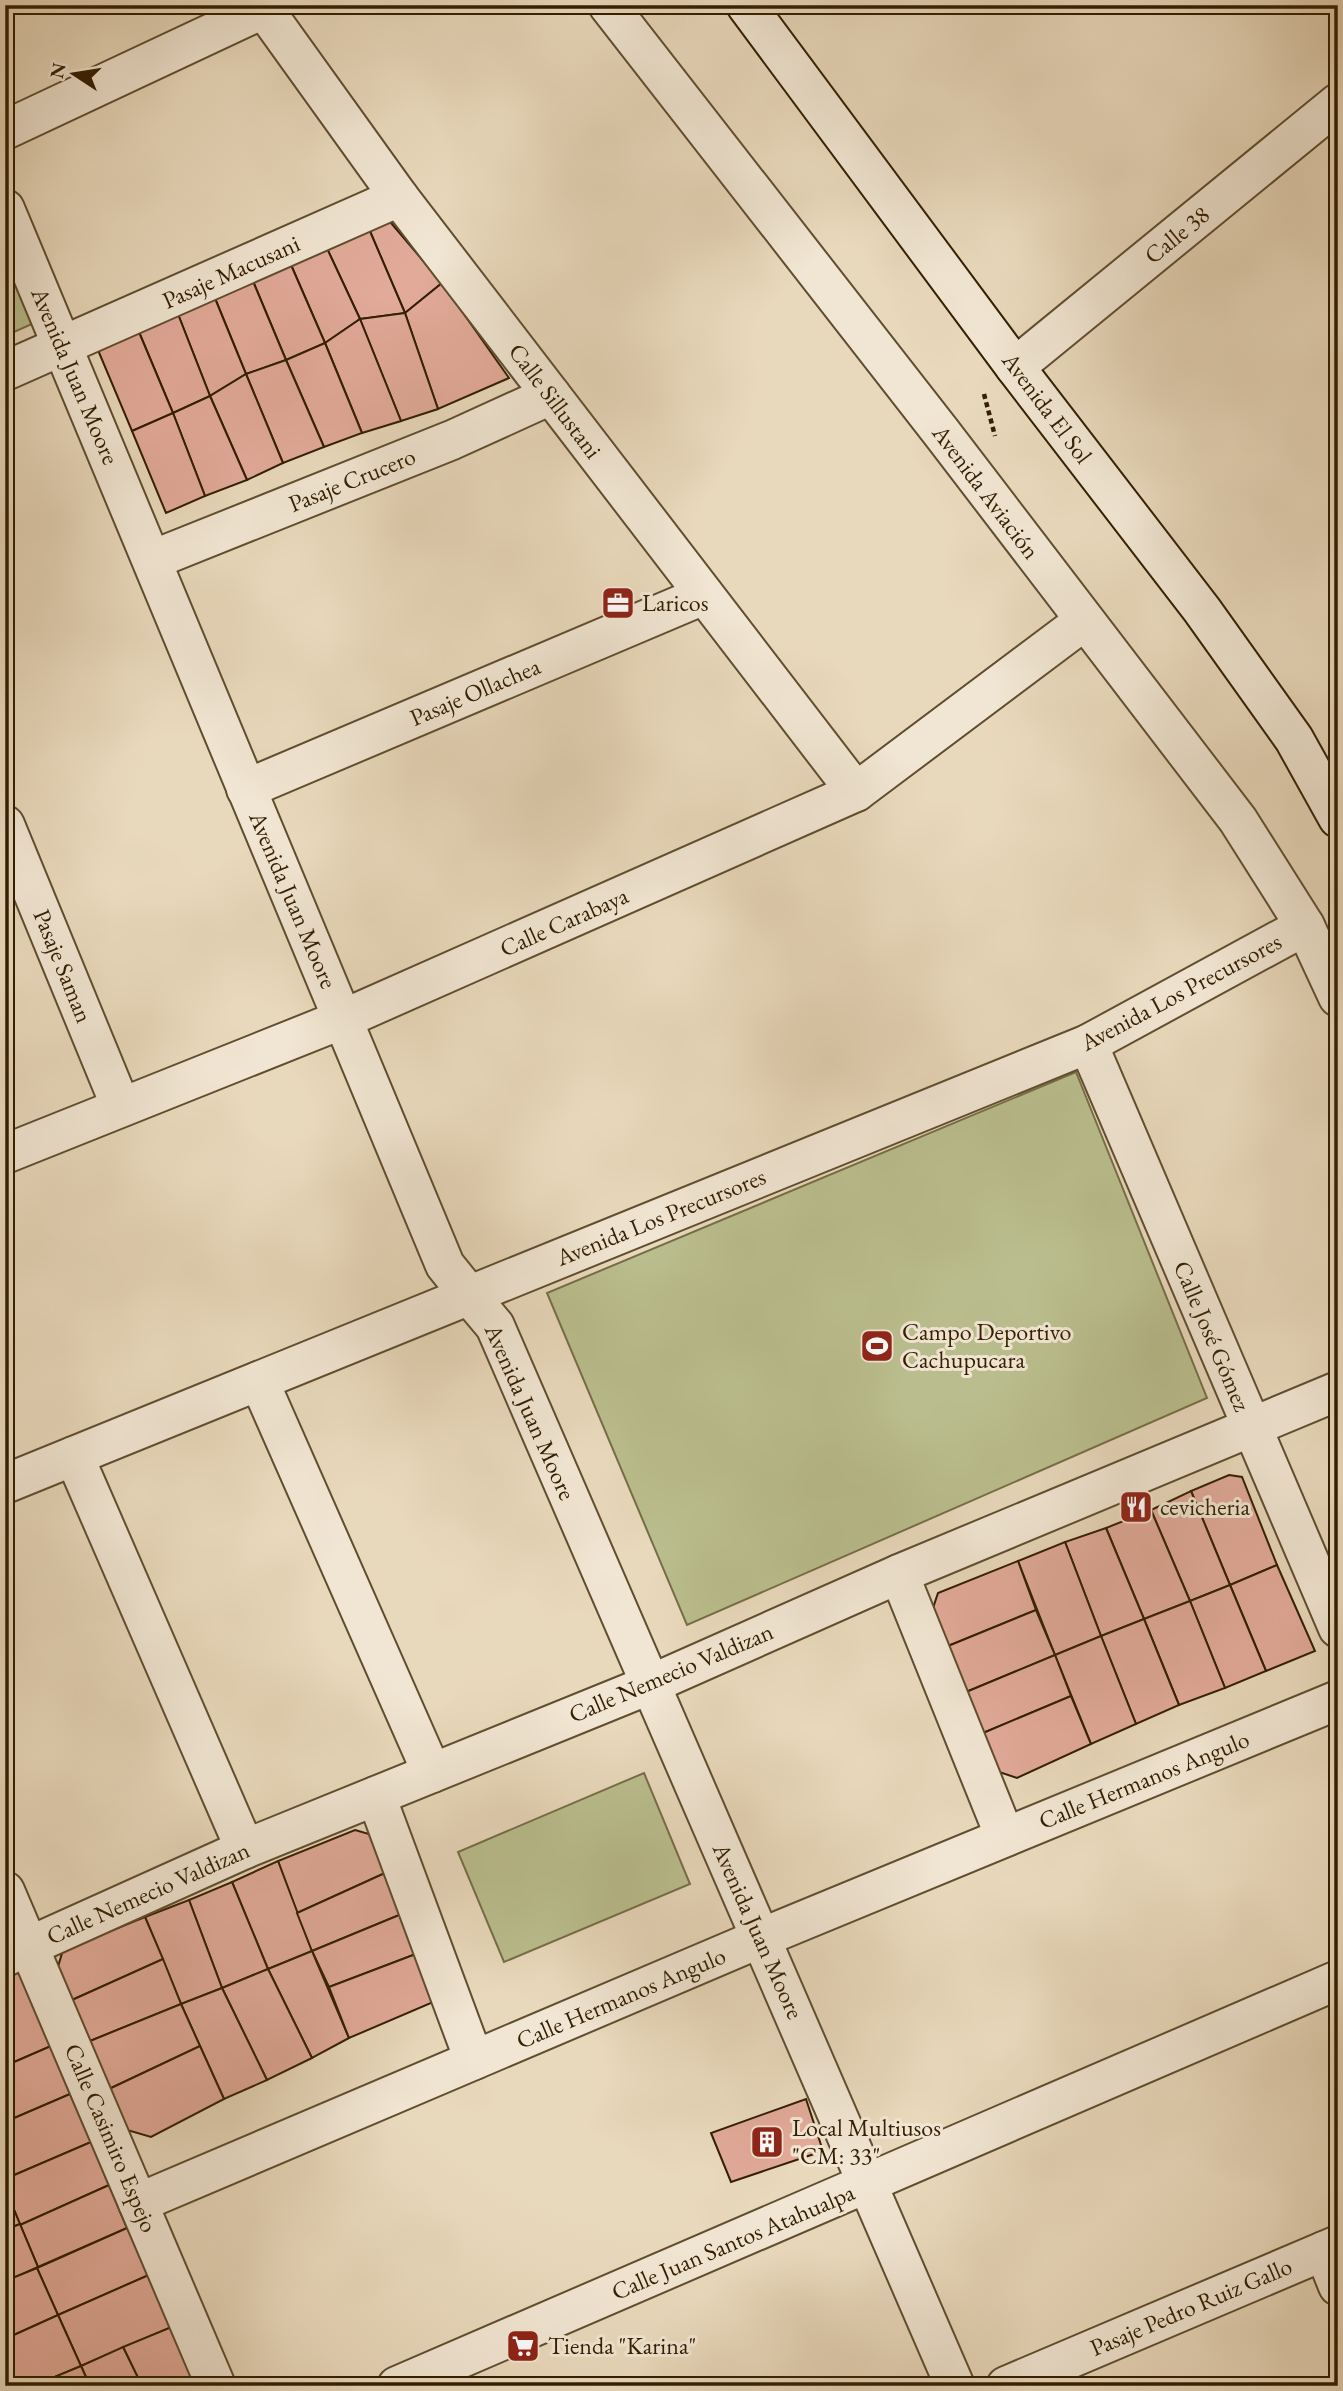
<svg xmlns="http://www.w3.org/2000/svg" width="1343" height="2391" viewBox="0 0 1343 2391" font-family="'EB Garamond',serif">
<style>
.green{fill:#babe8e;stroke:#766e48;stroke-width:2}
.building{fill:#e2aa99;stroke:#321e01;stroke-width:2}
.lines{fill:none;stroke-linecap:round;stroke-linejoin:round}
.minor-casing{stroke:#604d30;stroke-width:42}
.tertiary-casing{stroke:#604d30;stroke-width:42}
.secondary-casing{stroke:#321e01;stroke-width:42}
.path{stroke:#321e01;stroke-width:4.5;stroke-dasharray:5 3.5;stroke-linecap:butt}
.minor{stroke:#f1e6d3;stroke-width:38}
.tertiary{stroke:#f1e6d3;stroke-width:38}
.secondary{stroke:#f1e6d3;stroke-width:38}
.labels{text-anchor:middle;stroke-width:6;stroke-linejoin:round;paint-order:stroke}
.street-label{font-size:24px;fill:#321e01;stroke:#f1e6d3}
.poi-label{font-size:24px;fill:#321e01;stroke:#f1e6d3;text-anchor:start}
</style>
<rect width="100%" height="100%" fill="#e9d9bc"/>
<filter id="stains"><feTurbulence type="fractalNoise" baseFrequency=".00286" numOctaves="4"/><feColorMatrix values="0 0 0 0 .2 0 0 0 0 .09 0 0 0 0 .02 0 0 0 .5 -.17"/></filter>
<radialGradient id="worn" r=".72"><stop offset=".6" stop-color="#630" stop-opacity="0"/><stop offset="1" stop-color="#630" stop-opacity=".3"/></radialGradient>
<g class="green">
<polygon points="5,259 32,324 5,336"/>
<polygon points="1076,1072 1207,1398 687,1625 547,1293"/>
<polygon points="644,1773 690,1884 504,1962 458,1852"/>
</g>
<g class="building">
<polygon points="386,217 442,283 405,313 366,222"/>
<polygon points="366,222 405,313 360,319 324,242"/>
<polygon points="324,242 360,319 325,343 288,258"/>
<polygon points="288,258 325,343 286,360 250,274"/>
<polygon points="250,274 286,360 246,374 212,291"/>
<polygon points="442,283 509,378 438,409 405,313"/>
<polygon points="212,291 246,374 210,396 176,309"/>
<polygon points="176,309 210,396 173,413 136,325"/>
<polygon points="405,313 438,409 401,421 360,319"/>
<polygon points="360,319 401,421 362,433 325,343"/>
<polygon points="136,325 173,413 132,431 95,343"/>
<polygon points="325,343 362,433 324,447 286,360"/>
<polygon points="286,360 324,447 283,463 246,374"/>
<polygon points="246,374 283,463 247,480 210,396"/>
<polygon points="210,396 247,480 205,496 173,413"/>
<polygon points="173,413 205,496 166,513 132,431"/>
<polygon points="1229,1475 1242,1477 1277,1565 1230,1585 1191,1491"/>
<polygon points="1191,1491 1230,1585 1190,1601 1151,1510"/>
<polygon points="1151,1510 1190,1601 1144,1619 1106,1528"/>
<polygon points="1106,1528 1144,1619 1101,1636 1065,1542"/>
<polygon points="1065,1542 1101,1636 1055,1655 1018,1561"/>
<polygon points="1018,1561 1036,1610 948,1646 932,1611 938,1593"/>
<polygon points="1277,1565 1315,1651 1266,1671 1230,1585"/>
<polygon points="1230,1585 1266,1671 1225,1688 1190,1601"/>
<polygon points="1190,1601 1225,1688 1179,1705 1144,1619"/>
<polygon points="1036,1610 1055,1655 966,1692 948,1646"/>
<polygon points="1144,1619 1179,1705 1136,1724 1101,1636"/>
<polygon points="1101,1636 1136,1724 1091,1744 1055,1655"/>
<polygon points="1055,1655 1071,1696 983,1733 966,1692"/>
<polygon points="1071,1696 1091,1744 1017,1778 999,1772 983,1733"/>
<polygon points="355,1830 369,1834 385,1873 297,1913 278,1861"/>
<polygon points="278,1861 312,1951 268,1969 232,1882"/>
<polygon points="385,1873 404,1913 312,1951 297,1913"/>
<polygon points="232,1882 268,1969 222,1988 189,1900"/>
<polygon points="189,1900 222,1988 181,2004 145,1917"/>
<polygon points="404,1913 421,1952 329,1987 312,1951"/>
<polygon points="145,1917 163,1959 72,2000 57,1970 63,1950"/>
<polygon points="312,1951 349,2038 312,2058 268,1969"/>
<polygon points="421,1952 438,2000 349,2038 329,1987"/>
<polygon points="163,1959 181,2004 90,2041 72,2000"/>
<polygon points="24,1968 51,2046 5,2066 5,1976"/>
<polygon points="268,1969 312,2058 267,2080 222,1988"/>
<polygon points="222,1988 267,2080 224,2099 181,2004"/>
<polygon points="181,2004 200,2046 109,2089 90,2041"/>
<polygon points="51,2046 70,2094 5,2122 5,2066"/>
<polygon points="200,2046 224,2099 151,2137 127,2130 109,2089"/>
<polygon points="70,2094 91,2142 5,2179 5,2122"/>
<polygon points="806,2099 823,2151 731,2182 711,2133"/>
<polygon points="91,2142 109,2185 20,2225 5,2188 5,2179"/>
<polygon points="109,2185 127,2228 38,2267 20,2225"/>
<polygon points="5,2188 20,2224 5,2230"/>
<polygon points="20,2224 38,2267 5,2282 5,2230"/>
<polygon points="127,2228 151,2274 58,2315 37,2268"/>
<polygon points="37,2268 58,2315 5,2339 5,2281"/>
<polygon points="151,2274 174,2326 81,2366 58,2315"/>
<polygon points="58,2315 81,2366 34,2386 5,2386 5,2339"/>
<polygon points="174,2326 198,2386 142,2386 123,2347"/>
<polygon points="123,2347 142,2386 90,2386 81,2366"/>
<polygon points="81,2366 90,2386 35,2385"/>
</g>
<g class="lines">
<defs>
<g id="minor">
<polyline points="261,5 399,197 856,792"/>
<polyline points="5,130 263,9"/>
<polyline points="5,209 445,1265 469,1295"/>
<polyline points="1015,367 1338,103"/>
<polyline points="5,371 399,197"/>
<polyline points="152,560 452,440 551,395"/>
<polyline points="246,789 704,595"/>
<polyline points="5,825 121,1107"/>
<polyline points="1088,1044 1338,1628"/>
<polyline points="5,1154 343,1019 856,792 1084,621"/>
<polyline points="259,1381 432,1773"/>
<polyline points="74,1456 245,1849"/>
<polyline points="899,1574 1005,1837"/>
<polyline points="376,1796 474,2060"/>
<polyline points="5,1891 216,2386"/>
<polyline points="5,1957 245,1849 649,1685 899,1574 1338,1391"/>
<polyline points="138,2203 761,1938 1338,1700"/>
<polyline points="1324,2251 1338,2286"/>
<polyline points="397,2386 1338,1980"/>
<polyline points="1006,2386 1338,2245"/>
</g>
<g id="tertiary">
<polyline points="608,5 941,432 1238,820 1305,926 1338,997"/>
<polyline points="469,1295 495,1326 955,2386"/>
<polyline points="5,1484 1088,1044 1305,926"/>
</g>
<polyline id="secondary" points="746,5 1015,367 1202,610 1294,739 1338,818"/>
</defs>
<use href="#minor" class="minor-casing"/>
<use href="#tertiary" class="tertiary-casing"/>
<use href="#secondary" class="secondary-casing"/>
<polyline class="path" points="984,394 995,436"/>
<use href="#minor" class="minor"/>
<use href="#tertiary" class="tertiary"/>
<use href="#secondary" class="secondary"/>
</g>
<defs>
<symbol id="office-square" viewBox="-11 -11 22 22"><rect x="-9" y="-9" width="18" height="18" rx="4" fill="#8f2418" stroke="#f1e6d3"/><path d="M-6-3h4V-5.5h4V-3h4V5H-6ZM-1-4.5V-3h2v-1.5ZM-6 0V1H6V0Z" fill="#fff"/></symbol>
<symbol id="stadium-square" viewBox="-11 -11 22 22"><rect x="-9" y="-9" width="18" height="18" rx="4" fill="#8f2418" stroke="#f1e6d3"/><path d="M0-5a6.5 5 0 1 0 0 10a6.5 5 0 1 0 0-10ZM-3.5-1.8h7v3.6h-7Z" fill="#fff"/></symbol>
<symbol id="restaurant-square" viewBox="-11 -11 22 22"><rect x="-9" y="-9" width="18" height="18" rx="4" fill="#8f2418" stroke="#f1e6d3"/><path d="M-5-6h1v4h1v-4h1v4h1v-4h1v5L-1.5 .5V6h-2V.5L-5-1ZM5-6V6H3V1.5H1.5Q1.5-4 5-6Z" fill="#fff"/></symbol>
<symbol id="building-square" viewBox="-11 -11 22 22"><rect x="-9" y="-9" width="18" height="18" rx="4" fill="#8f2418" stroke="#f1e6d3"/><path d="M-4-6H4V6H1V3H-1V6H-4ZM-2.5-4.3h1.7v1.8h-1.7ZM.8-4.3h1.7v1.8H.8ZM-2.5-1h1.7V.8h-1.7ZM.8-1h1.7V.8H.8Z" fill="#fff"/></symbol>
<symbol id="supermarket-square" viewBox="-11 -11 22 22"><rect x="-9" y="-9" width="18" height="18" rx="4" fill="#8f2418" stroke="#f1e6d3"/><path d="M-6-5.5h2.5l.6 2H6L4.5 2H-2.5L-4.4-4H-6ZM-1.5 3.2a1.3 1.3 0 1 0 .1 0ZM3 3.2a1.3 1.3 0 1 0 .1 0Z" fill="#fff"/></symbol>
</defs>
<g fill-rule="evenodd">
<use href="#office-square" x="599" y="584" width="38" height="38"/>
<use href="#stadium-square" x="858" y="1327" width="38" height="38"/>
<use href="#restaurant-square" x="1117" y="1488" width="38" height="38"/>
<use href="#building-square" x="748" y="2123" width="38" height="38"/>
<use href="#supermarket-square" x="504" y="2327" width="38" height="38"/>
</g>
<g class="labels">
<g class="street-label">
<text transform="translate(1177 235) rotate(-39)" y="8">Calle 38</text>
<text transform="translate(231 272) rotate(-24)" y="8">Pasaje Macusani</text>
<text transform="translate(75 376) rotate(67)" y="8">Avenida Juan Moore</text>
<text transform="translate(555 401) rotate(53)" y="8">Calle Sillustani</text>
<text transform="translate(1047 408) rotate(53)" y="8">Avenida El Sol</text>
<text transform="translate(352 480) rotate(-22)" y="8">Pasaje Crucero</text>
<text transform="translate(986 492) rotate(53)" y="8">Avenida Aviación</text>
<text transform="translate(475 692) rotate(-23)" y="8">Pasaje Ollachea</text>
<text transform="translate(293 900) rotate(67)" y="8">Avenida Juan Moore</text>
<text transform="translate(564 922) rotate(-24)" y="8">Calle Carabaya</text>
<text transform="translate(63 966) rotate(68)" y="8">Pasaje Saman</text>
<text transform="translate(1181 992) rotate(-28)" y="8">Avenida Los Precursores</text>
<text transform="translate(661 1217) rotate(-22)" y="8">Avenida Los Precursores</text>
<text transform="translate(1212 1336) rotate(67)" y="8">Calle José Gómez</text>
<text transform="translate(530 1412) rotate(66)" y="8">Avenida Juan Moore</text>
<text transform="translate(671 1673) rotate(-23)" y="8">Calle Nemecio Valdizan</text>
<text transform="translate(1144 1780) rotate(-22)" y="8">Calle Hermanos Angulo</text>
<text transform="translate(148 1893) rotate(-24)" y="8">Calle Nemecio Valdizan</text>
<text transform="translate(758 1931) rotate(66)" y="8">Avenida Juan Moore</text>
<text transform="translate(621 1998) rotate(-23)" y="8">Calle Hermanos Angulo</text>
<text transform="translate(111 2138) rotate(67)" y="8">Calle Casimiro Espejo</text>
<text transform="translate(733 2242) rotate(-23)" y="8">Calle Juan Santos Atahualpa</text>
<text transform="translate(1191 2307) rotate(-23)" y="8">Pasaje Pedro Ruiz Gallo</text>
</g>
<g class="poi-label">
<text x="642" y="611">Laricos</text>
<text x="902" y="1340">Campo Deportivo<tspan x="902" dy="28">Cachupucara</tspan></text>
<text x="1160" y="1515">cevicheria</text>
<text x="792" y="2136">Local Multiusos<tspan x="792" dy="28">"CM: 33"</tspan></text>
<text x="548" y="2354">Tienda "Karina"</text>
</g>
</g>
<rect width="1343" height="2391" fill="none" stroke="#e9d9bc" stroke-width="28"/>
<rect x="7" y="7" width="1329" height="2377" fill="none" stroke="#321e01" stroke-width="3.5"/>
<rect x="14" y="14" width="1315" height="2363" fill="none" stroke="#321e01" stroke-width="2"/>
<g transform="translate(74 74) rotate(282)" stroke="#f1e6d3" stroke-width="5" paint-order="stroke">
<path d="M0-5L12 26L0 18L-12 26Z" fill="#321e01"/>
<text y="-10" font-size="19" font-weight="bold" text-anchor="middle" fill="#321e01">N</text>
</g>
<rect width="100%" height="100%" filter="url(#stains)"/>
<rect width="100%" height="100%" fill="url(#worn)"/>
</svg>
